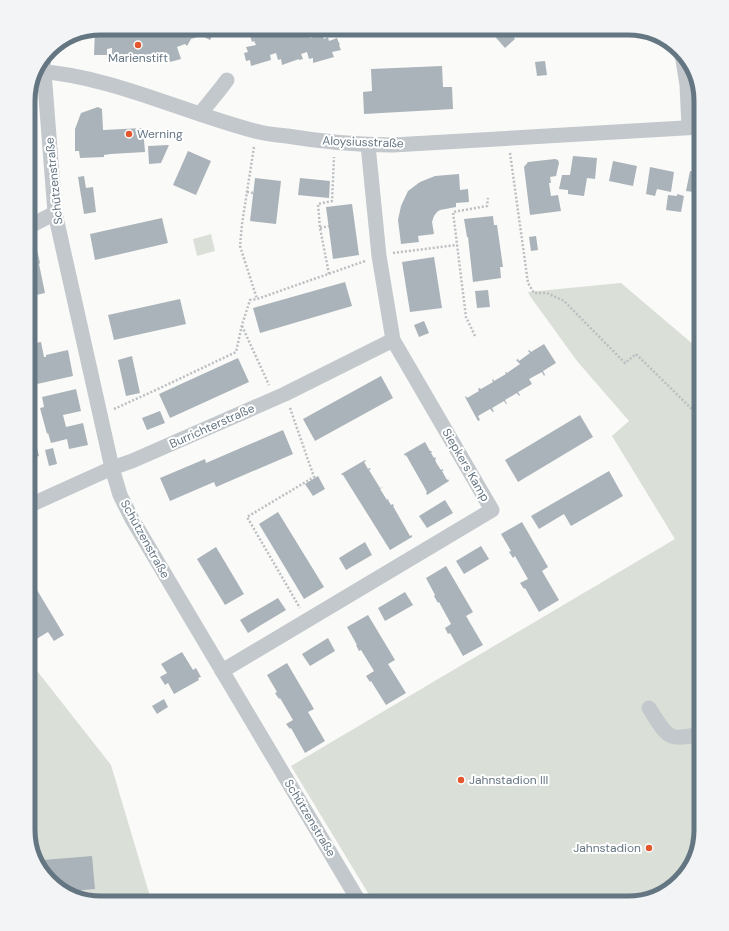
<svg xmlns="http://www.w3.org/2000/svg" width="729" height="931" viewBox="0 0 729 931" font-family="'DM Sans',sans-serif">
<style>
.green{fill:#dadfd7}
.building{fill:#aab3b9}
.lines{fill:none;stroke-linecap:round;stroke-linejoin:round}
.path{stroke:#bbbfc2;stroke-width:2.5;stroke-dasharray:2 2;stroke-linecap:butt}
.minor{stroke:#c3c8cc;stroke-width:15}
.poi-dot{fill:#e4572e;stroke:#fff;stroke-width:1.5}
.labels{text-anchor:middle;stroke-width:4;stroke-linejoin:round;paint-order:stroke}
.poi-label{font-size:12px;fill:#657683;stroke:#fff;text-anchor:start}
.street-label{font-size:12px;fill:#657683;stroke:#fff}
.rim{fill:none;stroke:#657683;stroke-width:5}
</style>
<rect width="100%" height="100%" fill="#fafaf8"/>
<g class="green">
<polygon points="30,166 34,195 28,199 28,167"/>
<polygon points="211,234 215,251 197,256 193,239"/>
<polygon points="621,283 701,351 701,830 691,866 668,891 628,903 374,903 291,766 675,539 612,436 629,421 577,361 530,296 528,292"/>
<polygon points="28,658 34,667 111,765 152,903 101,903 65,893 40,870 28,830"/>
</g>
<g class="building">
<polygon points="101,28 114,28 114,36 135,36 135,34 144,34 144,36 166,37 173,35 174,31 176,28 215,28 216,32 213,33 213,34 210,40 204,37 204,35 191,39 187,46 185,44 177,47 181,59 170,62 169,57 163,57 163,62 142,62 142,57 136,57 136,62 116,62 116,57 112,57 112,48 107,49 107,55 94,55 95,30"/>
<polygon points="254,28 307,28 310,38 322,34 324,39 328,37 329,41 337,38 339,43 340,44 339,45 341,50 332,52 334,57 313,63 313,58 309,59 307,52 301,54 303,59 299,60 299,59 282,65 281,59 278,60 276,53 270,55 271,60 251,66 250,60 246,61 244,53 248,52 246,47 256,45 254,41 252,42 249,32 255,31"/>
<polygon points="495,28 506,28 515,39 505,48 491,32"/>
<polygon points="545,61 547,75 537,76 535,62"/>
<polygon points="442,66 443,87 452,87 453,109 364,114 363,92 372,91 371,69"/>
<polygon points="98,107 102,109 103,130 143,128 145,152 111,154 104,155 104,157 80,158 79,151 75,151 75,129 81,113"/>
<polygon points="169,145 161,163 149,164 148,146"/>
<polygon points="188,151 211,161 196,195 173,185"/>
<polygon points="573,156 597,158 595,179 587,178 584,196 568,194 568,190 559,189 562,175 570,175"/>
<polygon points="555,159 558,160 559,163 556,176 550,177 551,183 549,183 551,196 558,195 561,211 530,215 524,167 528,162"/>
<polygon points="613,161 637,166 633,186 609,181"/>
<polygon points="650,167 674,172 671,192 657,189 655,196 646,194"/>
<polygon points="690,171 701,173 701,193 686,191"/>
<polygon points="459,174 460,190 468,189 469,202 456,203 456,207 440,210 437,212 434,216 432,222 434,234 418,236 419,242 401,244 398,220 401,206 408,191 420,182 435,176"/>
<polygon points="84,176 86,188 93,187 96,212 84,214 78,177"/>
<polygon points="255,178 281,181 276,224 250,221"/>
<polygon points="300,178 330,181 329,198 298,195"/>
<polygon points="677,194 684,196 681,212 666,210 668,195 677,196"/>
<polygon points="352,204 359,255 333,259 326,207"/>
<polygon points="493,216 494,225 497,225 503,267 500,267 501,278 473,282 468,237 467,237 464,219"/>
<polygon points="162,218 168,243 95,260 90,234"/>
<polygon points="536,236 538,250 531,251 529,237"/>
<polygon points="34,237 40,263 39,264 45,293 28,297 28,241"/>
<polygon points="434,257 442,308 410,312 402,262"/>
<polygon points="345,282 352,306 260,333 253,308"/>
<polygon points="488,290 490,307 477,308 475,291"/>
<polygon points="180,299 186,324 114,340 108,315"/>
<polygon points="424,321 429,333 419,337 414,325"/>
<polygon points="41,342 44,357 46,357 46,355 68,350 73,376 37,384 34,370 37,369 35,359 28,361 28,344"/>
<polygon points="544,344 556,363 543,371 545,375 544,376 542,372 529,379 532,384 518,392 520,395 519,396 517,393 505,400 507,404 506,404 504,401 492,408 494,412 493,412 490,409 478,416 480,420 478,421 465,397 466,396 467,398 479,391 478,389 479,388 481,389 493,382 492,380 493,379 494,381 506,374 505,372 506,372 507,373 520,364 516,360 518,359 519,361 530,353 528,351 529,350 531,352"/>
<polygon points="132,356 140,393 126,396 118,360"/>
<polygon points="238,358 249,382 170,418 159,394"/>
<polygon points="381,376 393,398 315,441 303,419"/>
<polygon points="76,389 81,411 63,415 66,427 83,423 88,445 69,449 67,439 51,443 48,433 47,434 40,408 44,407 42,397"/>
<polygon points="160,411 165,423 147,430 142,418"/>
<polygon points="580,415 593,437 518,482 505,460"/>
<polygon points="283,430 293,454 216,487 214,482 170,501 160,478 205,459 206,463"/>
<polygon points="34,436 39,456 31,458 34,470 28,472 28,437"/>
<polygon points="425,442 430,451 431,451 432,452 431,453 434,458 435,457 436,459 435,460 437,464 441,470 443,469 443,471 442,471 447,480 448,479 449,481 427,495 426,493 427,492 406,455 405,456 404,454"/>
<polygon points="53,448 57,464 49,466 45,450"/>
<polygon points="365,460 366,461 364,462 368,469 370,468 371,469 369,470 380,488 383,487 380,489 387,500 388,499 389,500 388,500 391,505 393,504 394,506 393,506 410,536 412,535 412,537 390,550 343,475 342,475 341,474"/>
<polygon points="609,471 623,496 571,526 564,514 539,529 531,516"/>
<polygon points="318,476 325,489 313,496 305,484"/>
<polygon points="445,500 453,513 427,528 419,516"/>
<polygon points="278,512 324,587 304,599 259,524"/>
<polygon points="522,522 548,567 542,571 559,600 539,612 525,588 524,589 520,583 528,579 515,556 513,558 509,552 511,551 501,534"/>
<polygon points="365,542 372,555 346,570 339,558"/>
<polygon points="481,546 489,559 464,574 456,561"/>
<polygon points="216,547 244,594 225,605 197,559"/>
<polygon points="446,566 473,612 466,616 483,645 463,656 450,633 448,634 445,628 451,624 439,602 438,603 434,596 435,595 426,578"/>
<polygon points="28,575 64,635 54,641 48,632 28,644"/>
<polygon points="405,592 413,605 385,621 378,608"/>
<polygon points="278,598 286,610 248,633 240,620"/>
<polygon points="368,615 395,660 388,664 406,693 386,705 371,681 370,682 366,676 374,671 361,650 359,651 356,645 357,645 347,627"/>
<polygon points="328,638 335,651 310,666 302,654"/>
<polygon points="182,652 193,670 196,668 201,677 198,678 199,680 174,694 168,683 165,685 160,677 167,673 161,664"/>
<polygon points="287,663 314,709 308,712 325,741 305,753 291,728 290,729 286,724 293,720 280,698 279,699 275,693 277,692 267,675"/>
<polygon points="164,699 168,707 157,714 152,706"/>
<polygon points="92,856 95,889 63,892 44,874 43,860"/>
</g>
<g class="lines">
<g class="path">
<polyline points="254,147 242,224 240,246 257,299"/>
<polyline points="510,153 528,283 534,293 547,293 564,301 625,363 636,354 701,418"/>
<polyline points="247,192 253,193"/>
<polyline points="320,228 329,226"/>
<polyline points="393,253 457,245"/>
<polyline points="329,274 320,228 318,204 332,201 334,157"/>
<polyline points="242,326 269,385"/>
<polyline points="475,336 466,317 453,212 487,206 488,198"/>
<polyline points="290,408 314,477 247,517 300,608"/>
<polyline points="114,409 158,389 236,352 242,325 250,300 257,299 365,261"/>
</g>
<g class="minor">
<polyline points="682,54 687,85 689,127"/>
<polyline points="43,59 55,213 112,468 120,495 132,519 360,903"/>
<path d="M36,71C111,76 182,112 255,131C265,134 277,135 287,136C323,142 357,145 393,145L701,127"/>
<polyline points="200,114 221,88 227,80"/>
<polyline points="28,227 55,213"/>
<polyline points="28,506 112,468 132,461 285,394 393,340"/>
<polyline points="222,671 492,510 393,340 379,256 368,145"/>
<path d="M649,708C666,734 667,744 701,733"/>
</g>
</g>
<g class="poi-dot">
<circle cx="138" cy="45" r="4"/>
<circle cx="129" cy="134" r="4"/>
<circle cx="461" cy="780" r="4"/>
<circle cx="649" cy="848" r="4"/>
</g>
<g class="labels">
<g class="poi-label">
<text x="138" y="62" text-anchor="middle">Marienstift</text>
<text x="137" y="138">Werning</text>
<text x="469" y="784">Jahnstadion III</text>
<text x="641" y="852" text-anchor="end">Jahnstadion</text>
</g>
<g class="street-label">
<text transform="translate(363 142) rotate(2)" y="4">Aloysiusstraße</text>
<text transform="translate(54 181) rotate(-96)" y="4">Schützenstraße</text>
<text transform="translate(212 426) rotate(-24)" y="4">Burrichterstraße</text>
<text transform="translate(466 465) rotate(60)" y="4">Siepkers Kamp</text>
<text transform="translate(145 539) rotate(61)" y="4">Schützenstraße</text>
<text transform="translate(310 818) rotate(59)" y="4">Schützenstraße</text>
</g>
</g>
<path d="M0 0H729V931H0ZM101 35H628A66 66 0 0 1 694 101V830A66 66 0 0 1 628 896H101A66 66 0 0 1 35 830V101A66 66 0 0 1 101 35Z" fill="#f3f4f5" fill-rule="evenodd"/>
<path class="rim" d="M101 35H628A66 66 0 0 1 694 101V830A66 66 0 0 1 628 896H101A66 66 0 0 1 35 830V101A66 66 0 0 1 101 35Z"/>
</svg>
